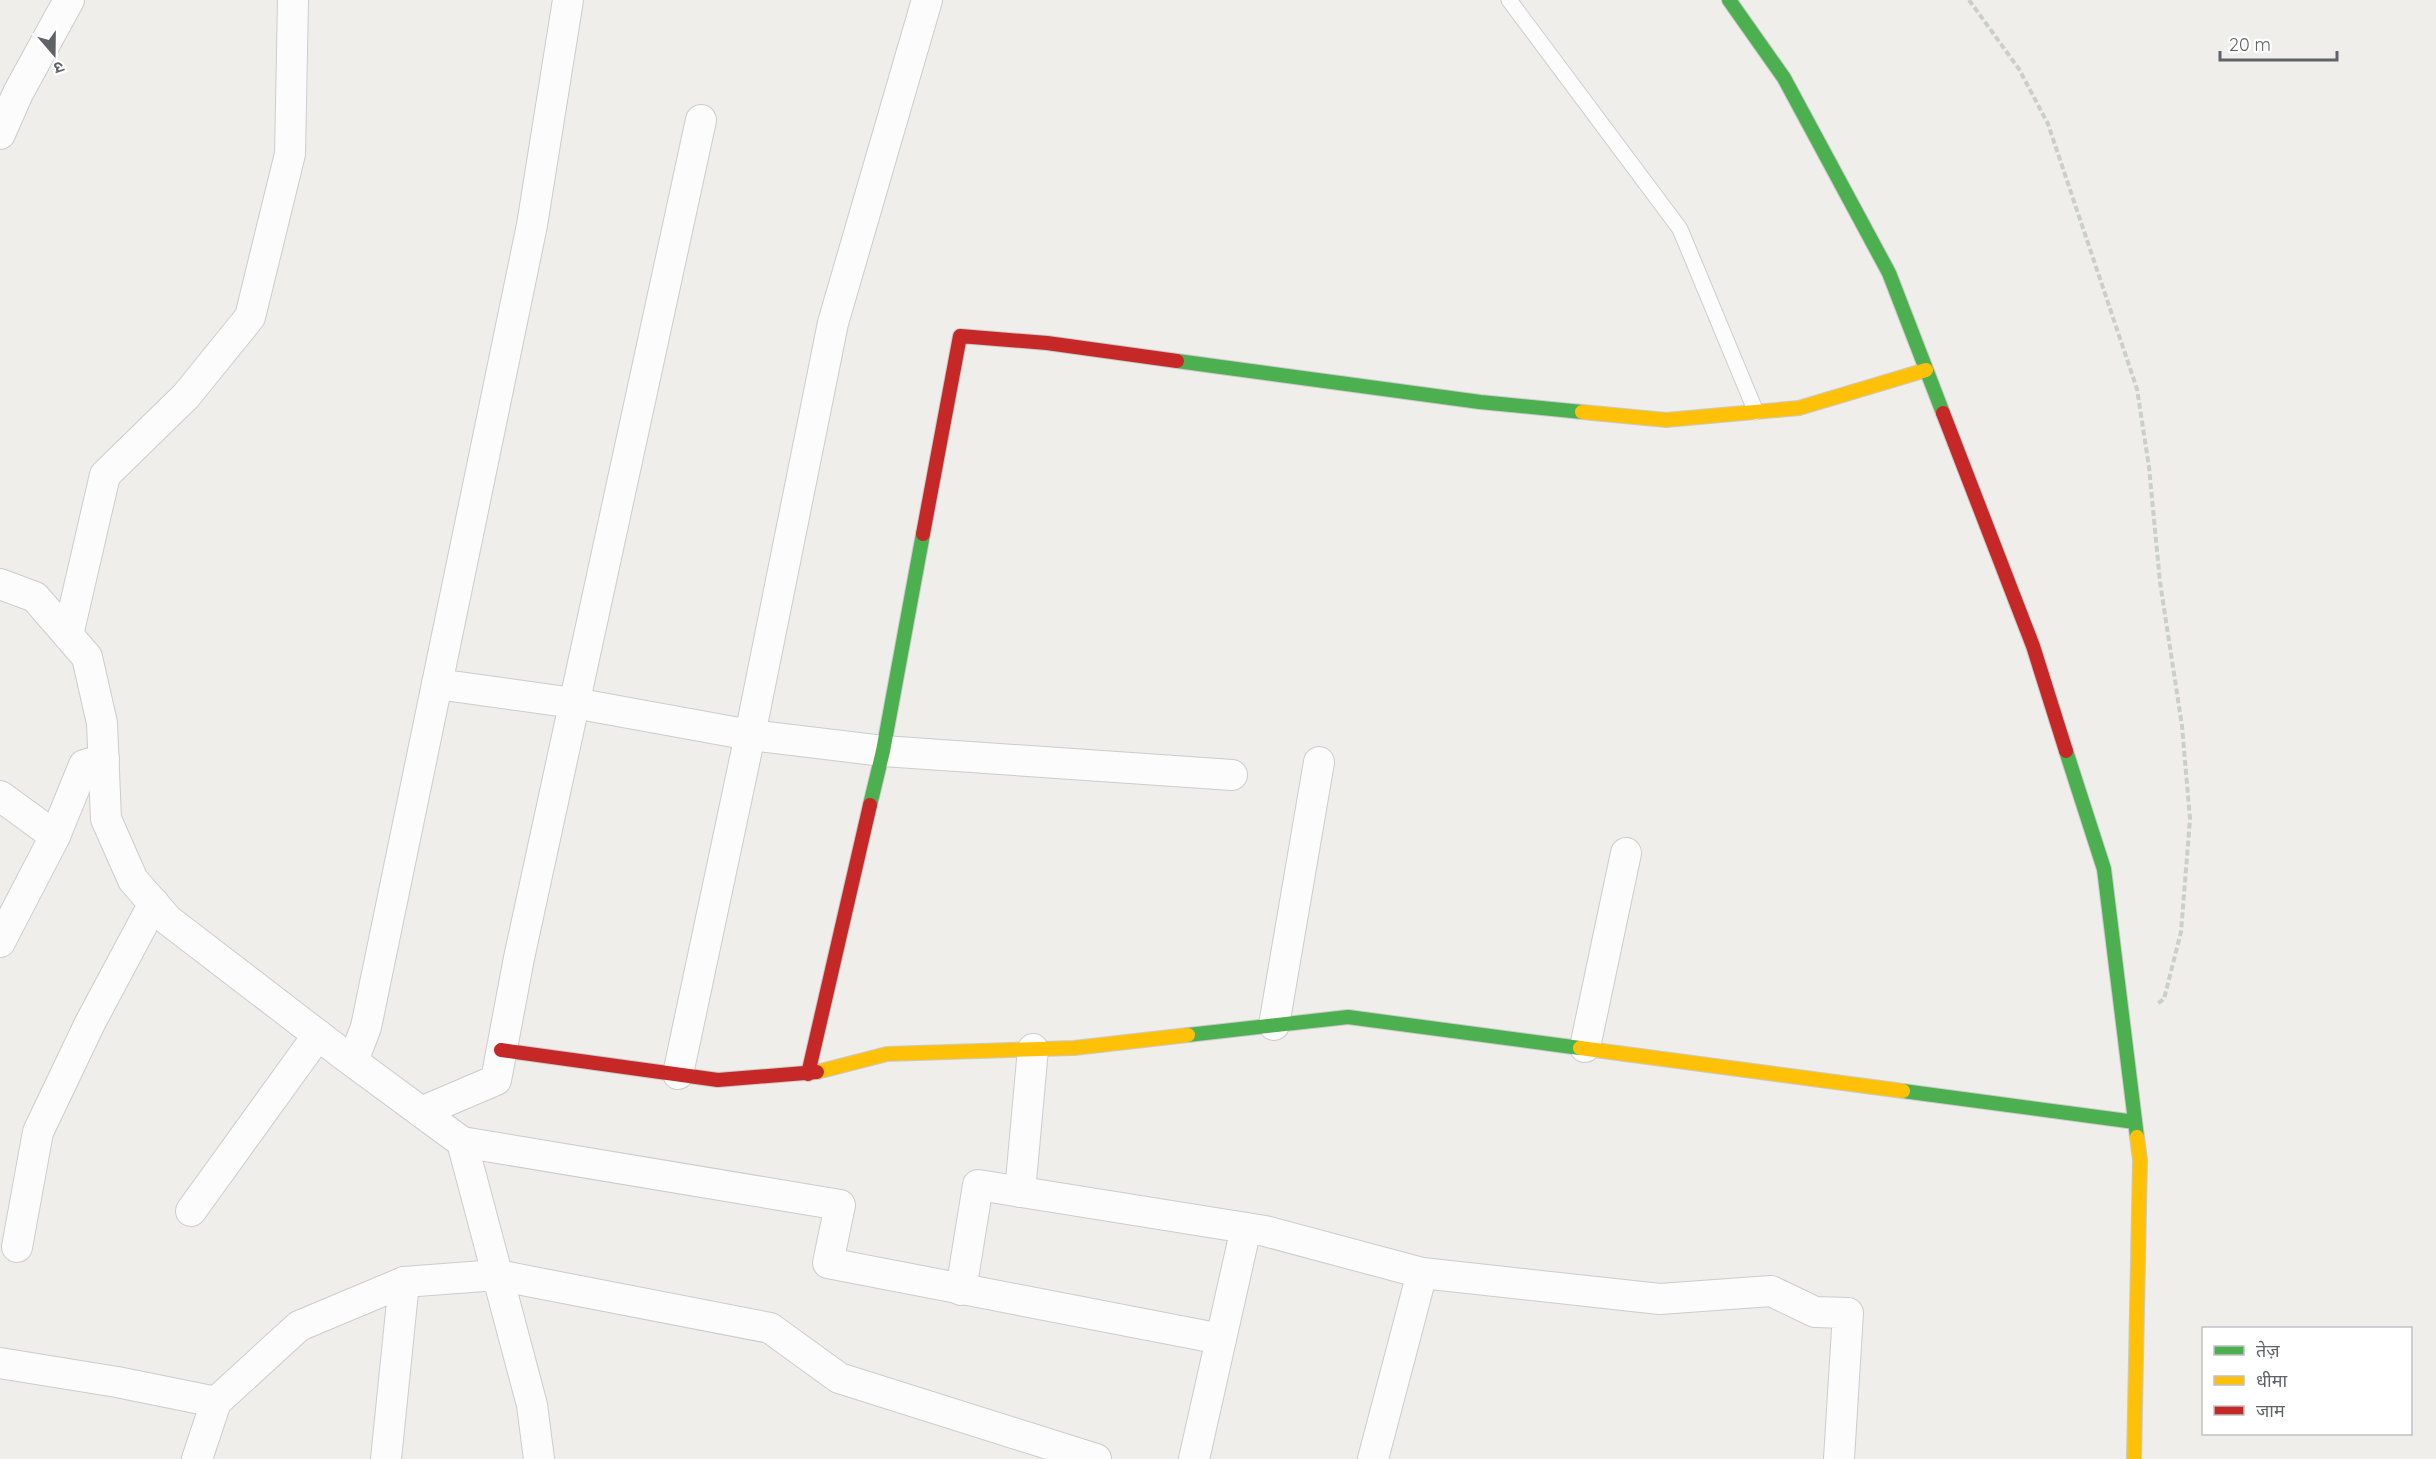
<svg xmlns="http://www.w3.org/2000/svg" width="2436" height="1459" viewBox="0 0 2436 1459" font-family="Quicksand,'Noto Sans Devanagari',sans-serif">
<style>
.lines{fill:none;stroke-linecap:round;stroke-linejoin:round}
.lane-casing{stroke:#cbcccc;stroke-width:17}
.street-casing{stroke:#cbcccc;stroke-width:32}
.fast-casing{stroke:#cacacb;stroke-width:16}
.slow-casing{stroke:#cacacb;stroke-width:16}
.jam-casing{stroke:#cacacb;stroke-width:16}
.path{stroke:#cacfcc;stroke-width:4;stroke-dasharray:6 3;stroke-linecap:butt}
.lane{stroke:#fdfcfc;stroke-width:15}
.street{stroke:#fdfcfc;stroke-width:30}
.fast{stroke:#4caf50;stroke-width:14}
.slow{stroke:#ffc107;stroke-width:14}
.jam{stroke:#c62828;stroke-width:14}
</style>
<rect width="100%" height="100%" fill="#efeeea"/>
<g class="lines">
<defs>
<polyline id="lane" points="1509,0 1680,229 1756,412"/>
<g id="street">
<polyline points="0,134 18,93 69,0"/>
<polyline points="0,584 35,597 87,657 102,723 106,819 133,880 168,920 344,1055 462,1142 532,1405 539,1459"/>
<polyline points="68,635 105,475 186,396 250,317 290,154 293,0"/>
<polyline points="437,684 574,703 750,735 883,751 1232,775"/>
<polyline points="0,796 55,836"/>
<polyline points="0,942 55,836 84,765 104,759"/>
<polyline points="1274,1025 1319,762"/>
<polyline points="1585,1047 1626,853"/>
<polyline points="353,1061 366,1027 532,225 568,0"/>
<polyline points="678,1074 750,735 833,323 927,0"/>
<polyline points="421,1112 496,1080 519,958 701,120"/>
<polyline points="462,1142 840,1205 828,1263 1221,1339"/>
<polyline points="1020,1192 1033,1049"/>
<polyline points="191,1211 318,1035"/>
<polyline points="17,1247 38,1132 90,1023 154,903"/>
<polyline points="961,1290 978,1185 1265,1231 1422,1273 1660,1299 1771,1291 1815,1312 1848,1313 1839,1459"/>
<polyline points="0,1363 117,1382 216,1402"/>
<polyline points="197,1459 216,1402 299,1326 404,1282 497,1275 770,1328 839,1378 1096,1459"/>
<polyline points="386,1459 404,1282"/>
<polyline points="1194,1459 1246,1228"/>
<polyline points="1373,1459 1422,1273"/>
</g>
<g id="fast">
<polyline points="1729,0 1784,78 1889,273 1943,413"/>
<polyline points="1177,361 1480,402 1582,412"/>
<polyline points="2066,751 2104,869 2137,1137"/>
<polyline points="870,805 883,751 923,534"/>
<polyline points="1188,1035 1348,1017 1580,1048"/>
<polyline points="1903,1091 2135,1122"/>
</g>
<g id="slow">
<polyline points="1582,412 1666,420 1799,408 1926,370"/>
<polyline points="1580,1048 1903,1091"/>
<polyline points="817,1072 887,1054 1074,1048 1188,1035"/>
<polyline points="2134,1459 2140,1160 2137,1137"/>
</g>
<g id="jam">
<polyline points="1943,413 2033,646 2066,751"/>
<polyline points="923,534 960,336 1047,343 1177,361"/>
<polyline points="501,1050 718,1080 817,1072"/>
<polyline points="808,1074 870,805"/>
</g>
</defs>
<use href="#lane" class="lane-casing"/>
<use href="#street" class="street-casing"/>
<use href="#fast" class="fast-casing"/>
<use href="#slow" class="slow-casing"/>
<use href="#jam" class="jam-casing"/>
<polyline class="path" points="1969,0 2019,69 2048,124 2137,389 2149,467 2160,582 2182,726 2190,819 2181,932 2164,999 2157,1004"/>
<use href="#lane" class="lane"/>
<use href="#street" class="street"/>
<use href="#fast" class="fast"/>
<use href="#slow" class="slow"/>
<use href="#jam" class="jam"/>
</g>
<rect x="2202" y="1327" width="210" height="108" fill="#ffffff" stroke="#bfc1c3" stroke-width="1.5"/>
<rect x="2214" y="1346" width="30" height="9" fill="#4caf50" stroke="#bfc1c3" stroke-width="1.5"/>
<text x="2256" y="1357" font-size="18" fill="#5f6368">तेज़</text>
<rect x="2214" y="1376" width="30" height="9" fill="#ffc107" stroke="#bfc1c3" stroke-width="1.5"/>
<text x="2256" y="1387" font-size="18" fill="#5f6368">धीमा</text>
<rect x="2214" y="1406" width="30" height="9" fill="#c62828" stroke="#bfc1c3" stroke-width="1.5"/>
<text x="2256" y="1417" font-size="18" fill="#5f6368">जाम</text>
<g transform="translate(54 54) rotate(160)" stroke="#ffffff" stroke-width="4.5" paint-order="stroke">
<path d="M0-4.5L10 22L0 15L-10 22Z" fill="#5f6368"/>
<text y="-9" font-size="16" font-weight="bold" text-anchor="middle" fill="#5f6368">उ</text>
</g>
<path d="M2220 51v9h117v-9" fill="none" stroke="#5f6368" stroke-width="3"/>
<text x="2229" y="51" font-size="18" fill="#5f6368" stroke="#ffffff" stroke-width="4.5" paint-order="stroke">20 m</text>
</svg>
